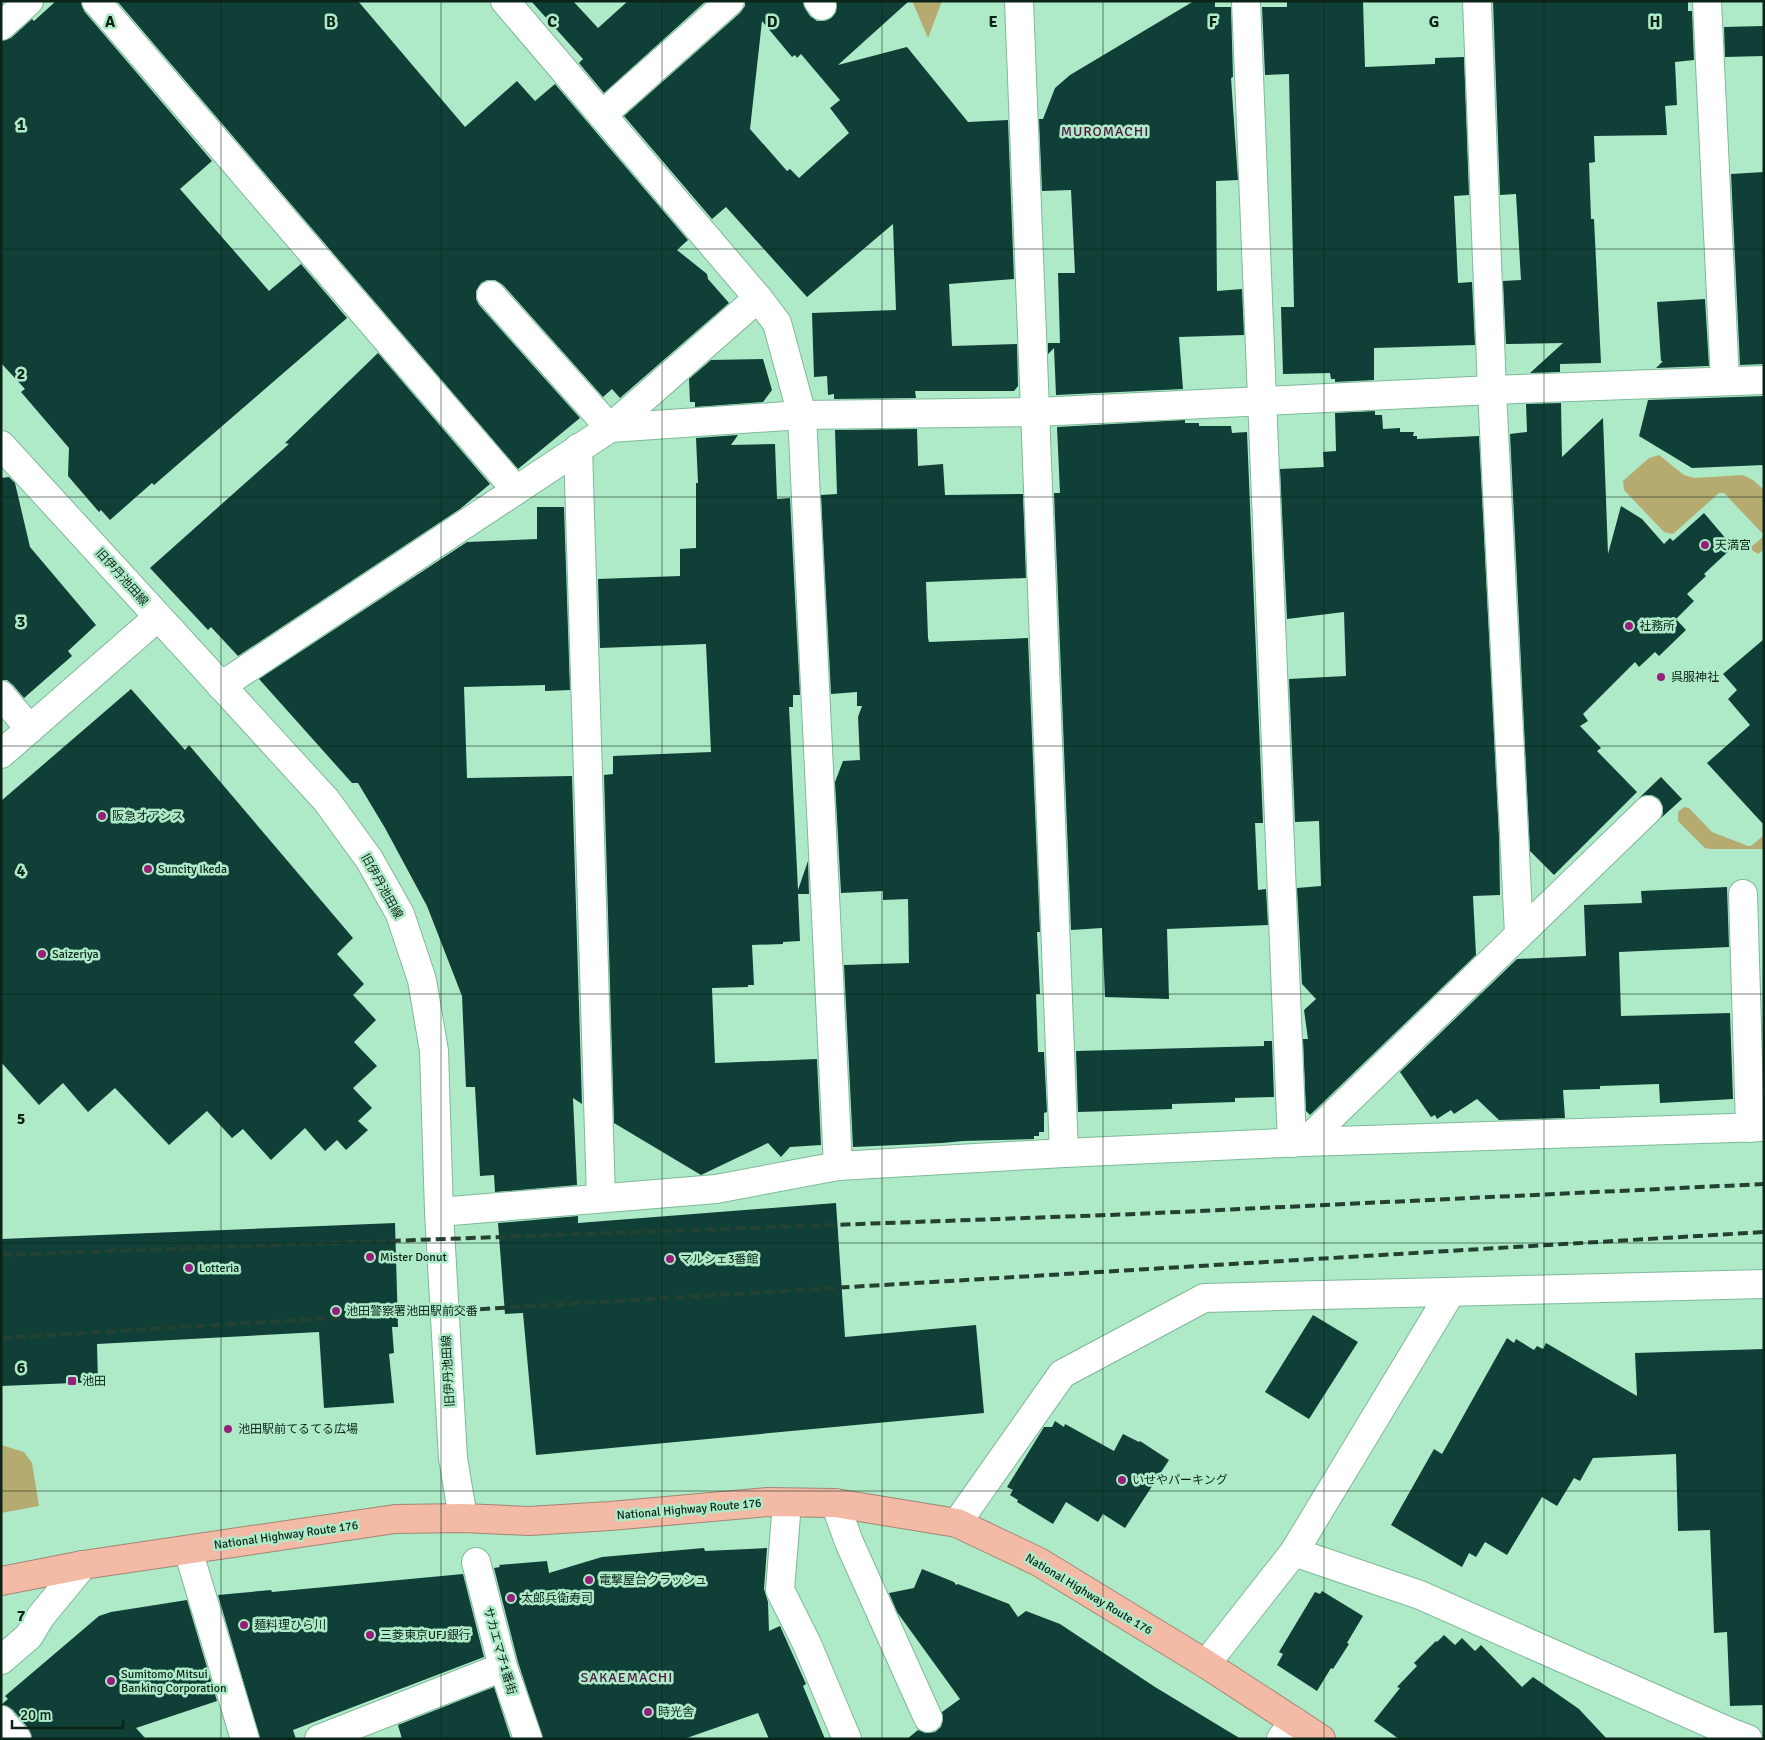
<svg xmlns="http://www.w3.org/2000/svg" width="1765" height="1740" viewBox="0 0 1765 1740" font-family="Signika,'Noto Sans JP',sans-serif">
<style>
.green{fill:#b5ab71}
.building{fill:#0f3f37;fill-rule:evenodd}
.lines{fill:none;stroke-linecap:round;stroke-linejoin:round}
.street-casing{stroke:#7eb999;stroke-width:30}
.secondary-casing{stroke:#7eb999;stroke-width:30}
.highway-casing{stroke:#a28674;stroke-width:30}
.street{stroke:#fff;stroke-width:28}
.secondary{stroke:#fff;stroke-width:28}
.highway{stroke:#f3baa6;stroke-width:28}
.rail{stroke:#244132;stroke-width:4;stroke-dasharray:10 5;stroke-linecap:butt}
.grid{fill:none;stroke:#0c2418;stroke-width:1;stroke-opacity:0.55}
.poi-dot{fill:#961f7a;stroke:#aeeac8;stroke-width:2}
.labels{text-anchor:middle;stroke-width:5;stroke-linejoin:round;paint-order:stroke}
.poi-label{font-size:12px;fill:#0c2418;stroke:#aeeac8;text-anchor:start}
.street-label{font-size:12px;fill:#0c2418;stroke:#aeeac8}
.neighbourhood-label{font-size:14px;letter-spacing:1px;fill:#501741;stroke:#aeeac8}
.grid-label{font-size:16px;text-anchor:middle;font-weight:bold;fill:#0c2418;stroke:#aeeac8;stroke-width:5;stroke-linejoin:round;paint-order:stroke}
</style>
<rect width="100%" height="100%" fill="#aeeac8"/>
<g class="green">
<polygon points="912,1 942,1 928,38 913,3"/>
<polygon points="1659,455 1684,475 1694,478 1743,475 1753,480 1764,490 1764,549 1758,554 1752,550 1751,547 1763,537 1763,534 1724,493 1719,493 1673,534 1664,532 1624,490 1623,481 1649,458"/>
<polygon points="1684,807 1689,808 1712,832 1748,846 1751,846 1764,835 1764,849 1710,849 1705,848 1678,821 1678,812"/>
<polygon points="1,1445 24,1452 32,1463 39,1506 1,1513"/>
</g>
<g class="building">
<polygon points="56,1 81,1 84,11 212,161 180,189 269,291 301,264 347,318 154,485 152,483 110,520 101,510 99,512 68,476 69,448 21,392 25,389 1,363 1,41 11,38 32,19 34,21"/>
<polygon points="117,1 358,1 465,127 517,81 535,101 555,84 688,240 677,250 707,274 708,279 729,303 620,398 612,389 603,397 503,285 495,280 487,280 481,283 476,291 476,299 479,305 580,418 518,469"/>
<polygon points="531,1 573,1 598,28 628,1 706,1 604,93 579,63 583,59"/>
<path d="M745,1H803L806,10L810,16L817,21H824L831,18L836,12V1H909L838,65L907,47L968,122L1008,120L1014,279L949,284L952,346L1017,344L1018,386L1014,391H915L916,398L834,399V394L828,395L827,376L814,377L812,313L896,310L893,224L807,297L726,207L712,219L624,116L740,13L745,6ZM762,21L792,57L795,55L797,58L801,54L840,100L830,108L849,133L799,178L790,169L787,171L750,129Z"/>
<polygon points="1194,1 1215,1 1215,7 1231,7 1233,77 1231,78 1238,180 1216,181 1217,291 1242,289 1244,335 1179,337 1183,389 1056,395 1054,348 1048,354 1048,343 1060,343 1058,273 1075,273 1071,190 1042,191 1039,119 1043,119 1055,88 1070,75"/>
<polygon points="1287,1 1363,1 1365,67 1435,64 1435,58 1464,57 1469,195 1454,196 1458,283 1472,282 1475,345 1374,348 1374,380 1335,382 1335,379 1331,379 1330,373 1283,374 1281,307 1294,307 1289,74 1265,75 1262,7 1287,7"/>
<polygon points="1493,1 1688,1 1688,11 1692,11 1694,60 1675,62 1677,105 1665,106 1667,135 1594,136 1595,162 1589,163 1591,219 1594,219 1601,363 1560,364 1560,372 1530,373 1563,343 1506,344 1503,281 1521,280 1516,194 1500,195"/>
<polygon points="1764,26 1764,56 1725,57 1724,27"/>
<polygon points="1764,172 1764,364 1740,365 1731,174"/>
<polygon points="1705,299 1709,366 1656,368 1663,361 1661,361 1657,302"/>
<polygon points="378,353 490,484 460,509 238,656 211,627 208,630 150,568 289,444 285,443"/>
<polygon points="763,359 772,390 763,402 695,407 695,402 690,402 689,379 711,360"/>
<polygon points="1764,396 1764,465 1692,468 1639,436 1648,400"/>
<polygon points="1561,403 1562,457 1603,418 1608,554 1621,506 1642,519 1664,544 1670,538 1673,541 1704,513 1733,547 1704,574 1706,576 1687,594 1694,601 1676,619 1686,630 1659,656 1655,652 1639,667 1635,662 1583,714 1588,721 1580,726 1601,748 1597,751 1637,792 1554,875 1530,851 1510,434 1527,432 1526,404"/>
<polygon points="1375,411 1375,415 1382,415 1383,429 1400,428 1400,432 1414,432 1413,436 1417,436 1417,439 1479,436 1499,837 1500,895 1473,896 1476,955 1310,1115 1306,1111 1303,1039 1308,1039 1304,1010 1316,999 1302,984 1297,888 1321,886 1319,821 1295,822 1289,679 1346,676 1344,612 1287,619 1280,469 1324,467 1323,452 1336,451 1335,413"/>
<polygon points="1185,420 1185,423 1199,423 1199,426 1231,426 1232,433 1247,432 1263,823 1255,823 1258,890 1266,889 1268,925 1167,929 1169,999 1105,997 1102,928 1071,930 1054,493 1060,493 1057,427"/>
<polygon points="917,429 918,466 943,464 945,495 1023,494 1026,578 926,582 928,638 929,642 1028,638 1040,932 1037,932 1040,994 1036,994 1038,1052 1044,1052 1047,1112 1044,1113 1044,1132 1039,1132 1039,1136 1034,1136 1034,1139 963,1141 942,1143 853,1147 844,965 909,963 908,899 883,900 883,891 841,893 835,782 843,761 860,760 858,717 862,706 857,706 857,692 831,694 821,495 837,494 835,430"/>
<polygon points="738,435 731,445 775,444 777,499 790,498 800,695 793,695 793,707 789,707 798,890 808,861 809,894 798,894 800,941 783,942 783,944 752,945 754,985 748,985 748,987 712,988 715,1063 817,1059 821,1145 790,1147 781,1157 768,1143 701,1175 614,1123 604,775 613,774 613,756 711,752 706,644 600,648 598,579 680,576 680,549 696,548 696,483 698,483 696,438"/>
<polygon points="9,477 15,483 30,547 96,625 68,651 72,656 24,698 13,685 7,680 1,680 1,478"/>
<polygon points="537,507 564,507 570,690 545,691 545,685 464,687 467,778 572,776 582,1104 573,1098 577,1185 495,1192 494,1175 480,1176 475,1087 466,1087 462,996 427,906 385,828 358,783 352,783 259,679 467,542 537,539"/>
<polygon points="1764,639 1764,825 1707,763 1750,725 1728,699 1737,690 1723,674"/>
<polygon points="131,689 185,750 189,745 353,938 337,954 364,984 353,995 376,1020 354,1042 377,1066 353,1088 372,1108 358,1121 368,1130 346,1150 337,1140 325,1151 305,1128 271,1160 243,1129 232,1138 207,1111 169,1145 115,1088 88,1112 63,1083 39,1105 1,1062 1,801"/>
<polygon points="1661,777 1682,799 1661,818 1663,814 1663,807 1659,799 1652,795 1645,795 1639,798"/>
<polygon points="1727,887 1729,947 1619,952 1621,1016 1730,1013 1733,1099 1660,1103 1659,1084 1600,1086 1600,1089 1563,1090 1565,1118 1499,1120 1477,1099 1454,1114 1451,1110 1437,1119 1435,1115 1431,1117 1400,1072 1517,959 1586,956 1584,905 1642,903 1641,891"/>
<polygon points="1264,1041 1272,1041 1274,1097 1235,1098 1235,1102 1172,1104 1172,1109 1078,1112 1076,1051 1264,1046"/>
<polygon points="836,1203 845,1337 976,1325 984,1413 536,1455 523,1313 505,1314 498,1223 578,1216 578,1223"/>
<polygon points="395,1223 398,1327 392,1327 394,1353 389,1354 394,1403 324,1408 319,1332 97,1344 98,1382 1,1386 1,1239"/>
<polygon points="1313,1315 1358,1342 1309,1419 1265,1392"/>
<polygon points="1507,1338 1514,1343 1516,1339 1534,1350 1537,1346 1543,1349 1546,1343 1637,1396 1635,1353 1764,1349 1764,1705 1730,1706 1727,1632 1714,1633 1710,1530 1678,1531 1676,1454 1593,1458 1580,1481 1574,1478 1557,1506 1542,1497 1507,1555 1485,1542 1476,1557 1469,1553 1462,1567 1391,1525 1434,1449 1442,1454"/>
<polygon points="1055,1421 1064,1427 1065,1424 1114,1451 1123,1434 1139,1442 1140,1441 1169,1460 1125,1528 1103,1514 1098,1522 1066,1502 1053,1524 1017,1502 1018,1500 1010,1495 1013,1490 1007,1487 1044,1427 1052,1427"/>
<polygon points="704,1548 705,1551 767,1548 764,1589 768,1602 769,1631 780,1626 806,1684 803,1686 825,1739 769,1739 758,1713 684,1739 543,1739 518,1662 494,1568 500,1567 499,1565 547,1561 549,1573 602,1557"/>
<polygon points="922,1569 954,1582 956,1585 958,1584 1009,1604 1018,1617 1026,1611 1060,1624 1155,1687 1241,1739 907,1739 918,1730 926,1733 935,1732 941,1727 943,1720 942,1712 960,1699 897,1612 889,1593 914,1588"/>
<polygon points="463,1574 484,1657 293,1730 296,1739 260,1739 218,1595 271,1590 272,1592"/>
<polygon points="1322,1591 1363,1616 1347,1643 1349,1644 1333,1669 1331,1668 1317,1691 1277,1665 1283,1654 1279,1652 1315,1592 1320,1594"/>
<polygon points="187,1600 217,1701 136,1728 146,1739 32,1739 29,1729 13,1710 7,1706 1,1705 8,1699 5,1696 99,1616 111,1612"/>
<polygon points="1444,1635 1455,1645 1462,1638 1475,1651 1481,1645 1522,1687 1533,1677 1579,1709 1607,1739 1399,1739 1374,1721 1400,1688 1397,1687 1417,1666 1414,1663 1436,1641 1437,1642"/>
<polygon points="494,1687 511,1739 402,1739 398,1725"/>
</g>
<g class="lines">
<defs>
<g id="street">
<polyline points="96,1 516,490"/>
<polyline points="505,1 758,298 777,323 802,415 838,1166"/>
<polyline points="818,1 822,6"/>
<polyline points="1019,1 1064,1153"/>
<polyline points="1246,1 1292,1143"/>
<polyline points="1477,1 1492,390 1519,934"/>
<polyline points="1707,1 1725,381"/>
<polyline points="1,26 29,1"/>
<polyline points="602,115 730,1"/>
<polyline points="491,295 610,428 802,415 1036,412 1492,390 1764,380"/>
<polyline points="578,448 601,1198"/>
<polyline points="221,686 610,428 758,298"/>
<polyline points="1,695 30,729"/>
<polyline points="1743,894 1750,1128"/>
<polyline points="1305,1142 1648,810"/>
<polyline points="439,1212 716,1189 838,1166 1064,1153 1305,1142 1764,1127"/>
<polyline points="787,1503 780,1590 807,1644 847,1739"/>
<polyline points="835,1503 849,1542 928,1718"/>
<polyline points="957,1523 1062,1374 1204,1298 1764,1284"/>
<polyline points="188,1550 245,1739"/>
<polyline points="1294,1552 1420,1595 1732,1733 1748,1739"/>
<polyline points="476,1562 503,1667 528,1739"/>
<polyline points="1,1660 29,1636 41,1616 83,1565"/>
<polyline points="1206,1664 1294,1552 1451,1292"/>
<polyline points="1,1720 17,1739"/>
<polyline points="319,1739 503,1667"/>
<polyline points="1281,1739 1294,1721"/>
</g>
<g id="secondary">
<polyline points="1,445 326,800 369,859 400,914 422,980 434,1051 439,1212 453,1458 463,1518"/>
<polyline points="1,754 158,617"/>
</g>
<polyline id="highway" points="1,1581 83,1565 395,1519 463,1518 529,1521 610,1516 768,1502 835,1503 957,1523 1039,1562 1206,1664 1321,1739"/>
</defs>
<use href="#street" class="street-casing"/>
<use href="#secondary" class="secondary-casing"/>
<use href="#highway" class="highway-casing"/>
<use href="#street" class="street"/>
<use href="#secondary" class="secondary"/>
<use href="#highway" class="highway"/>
<g class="rail">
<polyline points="1,1255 1136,1214 1764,1184"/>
<polyline points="1,1338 1764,1232"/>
</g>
</g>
<path class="grid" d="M221,1V1739M441,1V1739M662,1V1739M882,1V1739M1103,1V1739M1324,1V1739M1544,1V1739M1,249H1764M1,497H1764M1,746H1764M1,994H1764M1,1243H1764M1,1491H1764"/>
<g class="poi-dot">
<circle cx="1705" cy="545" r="5"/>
<circle cx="1629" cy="626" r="5"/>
<circle cx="1661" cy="677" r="5"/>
<circle cx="102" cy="816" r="5"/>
<circle cx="148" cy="869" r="5"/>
<circle cx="42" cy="954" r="5"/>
<circle cx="370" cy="1257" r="5"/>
<circle cx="670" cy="1259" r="5"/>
<circle cx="189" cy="1268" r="5"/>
<circle cx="336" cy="1311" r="5"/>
<rect x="67" y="1376" width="10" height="10" rx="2.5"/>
<circle cx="228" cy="1429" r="5"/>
<circle cx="1122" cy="1480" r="5"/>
<circle cx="589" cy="1580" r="5"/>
<circle cx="511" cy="1598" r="5"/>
<circle cx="244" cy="1625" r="5"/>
<circle cx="370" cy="1635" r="5"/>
<circle cx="111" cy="1681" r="5"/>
<circle cx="648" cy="1712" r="5"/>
</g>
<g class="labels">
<g class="poi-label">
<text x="1715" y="549">天満宮</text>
<text x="1639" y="630">社務所</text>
<text x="1671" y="681">呉服神社</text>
<text x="112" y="820">阪急オアシス</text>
<text x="158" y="873">Suncity Ikeda</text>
<text x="52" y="958">Saizeriya</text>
<text x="380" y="1261">Mister Donut</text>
<text x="680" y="1263">マルシェ3番館</text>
<text x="199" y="1272">Lotteria</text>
<text x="346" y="1315">池田警察署池田駅前交番</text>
<text x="82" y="1385">池田</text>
<text x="238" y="1433">池田駅前てるてる広場</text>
<text x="1132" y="1484">いせやパーキング</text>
<text x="599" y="1584">電撃屋台クラッシュ</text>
<text x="521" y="1602">太郎兵衛寿司</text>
<text x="254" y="1629">麺料理ひら川</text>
<text x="380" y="1639">三菱東京UFJ銀行</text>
<text x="121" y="1678">Sumitomo Mitsui<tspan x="121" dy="14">Banking Corporation</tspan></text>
<text x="658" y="1716">時光舎</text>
</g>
<g class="street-label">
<text transform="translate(122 577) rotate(48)" y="4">旧伊丹池田線</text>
<text transform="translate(382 886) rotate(61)" y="4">旧伊丹池田線</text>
<text transform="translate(448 1371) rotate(-93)" y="4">旧伊丹池田線</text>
<text transform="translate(689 1509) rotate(-5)" y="4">National Highway Route 176</text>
<text transform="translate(286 1535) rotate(-8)" y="4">National Highway Route 176</text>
<text transform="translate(1089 1594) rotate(31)" y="4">National Highway Route 176</text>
<text transform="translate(500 1651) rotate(74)" y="4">サカエマチ1番街</text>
</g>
<g class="neighbourhood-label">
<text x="1105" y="136">MUROMACHI</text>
<text x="627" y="1682">SAKAEMACHI</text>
</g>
</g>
<g class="grid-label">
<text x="110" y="27">A</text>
<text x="331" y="27">B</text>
<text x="552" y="27">C</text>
<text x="772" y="27">D</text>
<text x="993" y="27">E</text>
<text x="1213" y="27">F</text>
<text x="1434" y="27">G</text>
<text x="1655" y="27">H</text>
<text x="21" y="130">1</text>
<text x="21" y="379">2</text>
<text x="21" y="627">3</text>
<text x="21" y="876">4</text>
<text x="21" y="1124">5</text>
<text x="21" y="1373">6</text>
<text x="21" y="1621">7</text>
</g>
<rect width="1765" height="1740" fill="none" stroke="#0c2418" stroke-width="5"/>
<path d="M12 1720v8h111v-8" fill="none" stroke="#0c2418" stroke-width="2.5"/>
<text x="20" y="1720" font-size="15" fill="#0c2418" stroke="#aeeac8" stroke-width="4" paint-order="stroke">20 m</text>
</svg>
